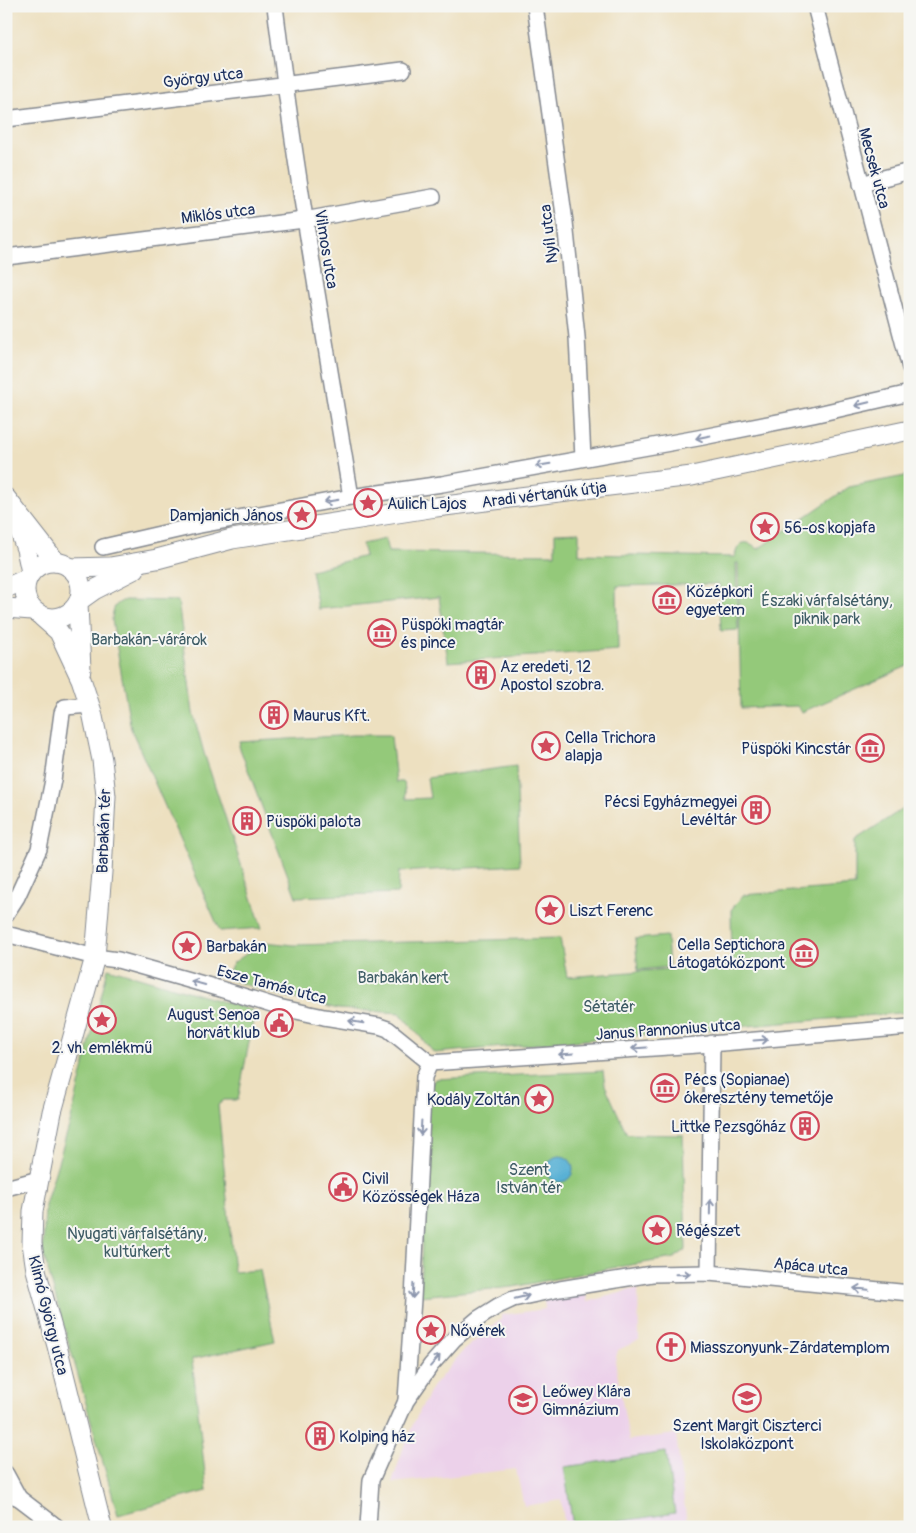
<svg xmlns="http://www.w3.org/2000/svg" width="916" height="1533" viewBox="0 0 916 1533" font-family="Pangolin,sans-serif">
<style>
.built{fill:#ecd1ea}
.green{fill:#94c97a;stroke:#587c6c}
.water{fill:#58b1d5;stroke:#3a709a}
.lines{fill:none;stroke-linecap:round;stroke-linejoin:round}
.minor-casing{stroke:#84888f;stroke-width:18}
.tertiary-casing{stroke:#84888f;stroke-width:21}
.minor{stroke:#fff;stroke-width:15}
.tertiary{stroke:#fff;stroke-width:19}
.oneway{stroke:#8d97ae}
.labels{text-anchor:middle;stroke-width:4;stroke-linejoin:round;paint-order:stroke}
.street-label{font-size:16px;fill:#1b2f5e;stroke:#f6f6f2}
.poi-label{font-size:16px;fill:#1b2f5e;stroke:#f6f6f2;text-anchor:start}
.park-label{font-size:16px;fill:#3f5d66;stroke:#f6f6f2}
</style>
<rect width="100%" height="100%" fill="#f6f6f2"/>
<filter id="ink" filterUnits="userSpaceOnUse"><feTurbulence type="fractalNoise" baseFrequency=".02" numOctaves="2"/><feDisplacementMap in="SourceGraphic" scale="10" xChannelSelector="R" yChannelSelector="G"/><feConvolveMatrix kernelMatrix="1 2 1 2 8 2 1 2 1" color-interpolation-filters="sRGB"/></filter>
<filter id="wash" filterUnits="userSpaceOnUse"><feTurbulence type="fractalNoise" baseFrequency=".0096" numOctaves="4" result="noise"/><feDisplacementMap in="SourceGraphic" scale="20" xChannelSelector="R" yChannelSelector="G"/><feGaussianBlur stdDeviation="1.12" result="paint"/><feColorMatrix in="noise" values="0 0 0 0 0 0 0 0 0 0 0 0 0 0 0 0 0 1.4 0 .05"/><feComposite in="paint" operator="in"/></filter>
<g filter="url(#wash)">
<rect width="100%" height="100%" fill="#ede0c0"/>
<polygon class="built" points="638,1288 639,1340 618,1350 615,1361 629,1440 676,1434 687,1525 672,1527 565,1527 561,1500 524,1506 516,1469 392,1483 404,1446 414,1422 432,1387 464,1350 501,1319 501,1315 545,1309 544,1299 586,1294 587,1302"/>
<g class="green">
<path d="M910,475V665L802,712L797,706L741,708L738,563H736L738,630L721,631L719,584L617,586L618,650L448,662L439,597L318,609L311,570L365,556L362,544L385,539L388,552L555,554V533L579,532V554L735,557C737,542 746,538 758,549L849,487Z"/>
<path d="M125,600L178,601L193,713L204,753L262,928L220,931L131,729L112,620C113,608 114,604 125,600Z"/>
<polygon points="353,735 389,735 391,737 396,782 404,782 406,799 430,798 427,778 516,766 520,865 399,872 398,893 296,897 239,746 240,742"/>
<polygon points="910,804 910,1012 434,1053 400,1013 338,1009 276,994 231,980 226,977 233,963 264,942 294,945 560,938 567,977 732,964 731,910 743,895 855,886 855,840"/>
<polygon points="667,936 669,967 638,970 635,939"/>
<polygon points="108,968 255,1011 238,1100 224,1100 218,1105 234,1272 260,1270 275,1341 192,1359 207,1491 118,1515 43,1253 45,1205 70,1123"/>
<polygon points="603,1071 605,1085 627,1134 683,1135 686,1250 674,1258 612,1268 513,1287 420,1296 427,1091 435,1079"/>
<polygon points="666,1452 675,1513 582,1527 573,1527 564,1467"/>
</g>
<circle class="water" cx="560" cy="1169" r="13"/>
</g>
<g filter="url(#ink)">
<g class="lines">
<defs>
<g id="minor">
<path d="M275,6C295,171 324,334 351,497"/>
<polyline points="535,6 565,222 577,337 583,458"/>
<polyline points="815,6 910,368"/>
<polyline points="6,119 403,70"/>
<polyline points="861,184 910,171"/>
<polyline points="6,257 304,220 433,197"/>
<polyline points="103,547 195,526 351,497 442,484 698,438 813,415 910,393"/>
<polyline points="6,914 17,897 39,849 53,780 62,713 65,707 90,705"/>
<polyline points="6,934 95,957 118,960 217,988 278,1007 324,1017 379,1026 388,1029 430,1063"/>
<polyline points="430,1063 698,1045 910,1027"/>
<polyline points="6,1188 39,1179"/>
<polyline points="709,1273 712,1043"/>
<polyline points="406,1400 413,1299 424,1077 430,1063"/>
<polyline points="6,1474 19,1498"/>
<polyline points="6,1493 19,1498 57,1527"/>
<polyline points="368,1527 371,1480 406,1401 431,1365 454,1339 479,1318 498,1306 513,1299 560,1289 652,1274 709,1273 910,1293"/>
</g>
<g id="tertiary">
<polyline points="6,498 56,562"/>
<polyline points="15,518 26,549 31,572"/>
<circle cx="53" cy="590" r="28"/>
<polyline points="70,568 110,567 157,559 232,539 436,507 692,476 910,430"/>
<polyline points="6,588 26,579"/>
<polyline points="80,600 94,590 135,569"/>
<polyline points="78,604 81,670"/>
<polyline points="6,608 32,610"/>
<polyline points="42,617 59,632 81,679 92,712 102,760 106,796 102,872 95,957 52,1112 33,1211 32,1243 36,1270 57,1346 102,1527"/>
</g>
</defs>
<use href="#minor" class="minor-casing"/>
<use href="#tertiary" class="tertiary-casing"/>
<use href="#minor" class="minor"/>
<use href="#tertiary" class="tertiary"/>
</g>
<defs><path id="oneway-shaft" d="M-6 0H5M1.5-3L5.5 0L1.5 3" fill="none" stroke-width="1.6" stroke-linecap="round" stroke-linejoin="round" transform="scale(1.25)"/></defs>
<g class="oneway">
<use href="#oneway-shaft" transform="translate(862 404) rotate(167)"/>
<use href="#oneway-shaft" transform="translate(703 437) rotate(169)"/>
<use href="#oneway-shaft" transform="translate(543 465) rotate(171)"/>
<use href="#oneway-shaft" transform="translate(331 501) rotate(170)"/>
<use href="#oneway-shaft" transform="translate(198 983) rotate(-165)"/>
<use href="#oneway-shaft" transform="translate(356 1022) rotate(-171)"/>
<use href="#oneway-shaft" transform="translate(761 1040) rotate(-4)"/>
<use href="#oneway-shaft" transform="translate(639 1048) rotate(176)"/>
<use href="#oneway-shaft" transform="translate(566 1054) rotate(176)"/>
<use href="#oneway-shaft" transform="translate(421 1128) rotate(93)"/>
<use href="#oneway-shaft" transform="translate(710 1207) rotate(-89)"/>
<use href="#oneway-shaft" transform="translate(683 1274) rotate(-1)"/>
<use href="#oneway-shaft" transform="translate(861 1289) rotate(-174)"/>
<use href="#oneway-shaft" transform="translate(413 1291) rotate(93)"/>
<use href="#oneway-shaft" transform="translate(522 1297) rotate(-13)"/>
<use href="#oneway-shaft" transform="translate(435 1361) rotate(-49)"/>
</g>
</g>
<defs>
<symbol id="sight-ring" viewBox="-11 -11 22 22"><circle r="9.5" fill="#f6f6f2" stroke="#d1495b" stroke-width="1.5"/><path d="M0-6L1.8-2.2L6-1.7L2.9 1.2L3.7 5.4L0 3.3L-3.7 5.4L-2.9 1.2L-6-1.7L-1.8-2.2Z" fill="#d1495b"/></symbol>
<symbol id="museum-ring" viewBox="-11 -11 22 22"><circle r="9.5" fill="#f6f6f2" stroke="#d1495b" stroke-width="1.5"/><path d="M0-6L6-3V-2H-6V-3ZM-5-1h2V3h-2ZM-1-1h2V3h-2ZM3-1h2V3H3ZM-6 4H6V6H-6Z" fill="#d1495b"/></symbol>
<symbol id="building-ring" viewBox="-11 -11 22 22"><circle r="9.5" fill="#f6f6f2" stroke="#d1495b" stroke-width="1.5"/><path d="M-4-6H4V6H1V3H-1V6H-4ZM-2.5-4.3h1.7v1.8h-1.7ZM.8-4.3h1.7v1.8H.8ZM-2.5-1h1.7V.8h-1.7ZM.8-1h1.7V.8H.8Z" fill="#d1495b"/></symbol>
<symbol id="civic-ring" viewBox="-11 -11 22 22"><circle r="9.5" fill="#f6f6f2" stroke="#d1495b" stroke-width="1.5"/><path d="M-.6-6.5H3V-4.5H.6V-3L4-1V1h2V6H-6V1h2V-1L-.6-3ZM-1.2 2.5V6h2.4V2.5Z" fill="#d1495b"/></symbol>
<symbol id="church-ring" viewBox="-11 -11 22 22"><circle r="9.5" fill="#f6f6f2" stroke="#d1495b" stroke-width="1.5"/><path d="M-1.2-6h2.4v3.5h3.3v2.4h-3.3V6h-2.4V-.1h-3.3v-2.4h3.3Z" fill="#d1495b"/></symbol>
<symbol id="school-ring" viewBox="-11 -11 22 22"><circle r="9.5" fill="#f6f6f2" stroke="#d1495b" stroke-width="1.5"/><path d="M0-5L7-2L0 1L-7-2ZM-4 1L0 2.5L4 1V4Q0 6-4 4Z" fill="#d1495b"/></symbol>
</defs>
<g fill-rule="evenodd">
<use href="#sight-ring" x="352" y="487" width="32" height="32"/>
<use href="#sight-ring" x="286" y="499" width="32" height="32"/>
<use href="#sight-ring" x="749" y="511" width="32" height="32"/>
<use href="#museum-ring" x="651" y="584" width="32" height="32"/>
<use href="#museum-ring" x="366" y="617" width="32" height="32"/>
<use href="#building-ring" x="465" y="659" width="32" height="32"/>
<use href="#building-ring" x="258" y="699" width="32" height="32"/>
<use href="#sight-ring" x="530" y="730" width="32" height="32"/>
<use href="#museum-ring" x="854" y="732" width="32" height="32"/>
<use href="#building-ring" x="740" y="794" width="32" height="32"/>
<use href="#building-ring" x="231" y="805" width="32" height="32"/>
<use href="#sight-ring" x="534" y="894" width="32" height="32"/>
<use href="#sight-ring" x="171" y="930" width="32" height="32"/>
<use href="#museum-ring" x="788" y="937" width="32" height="32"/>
<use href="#sight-ring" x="86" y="1004" width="32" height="32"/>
<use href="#civic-ring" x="263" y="1007" width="32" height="32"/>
<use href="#museum-ring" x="649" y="1072" width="32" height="32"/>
<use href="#sight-ring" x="523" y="1083" width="32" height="32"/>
<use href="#building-ring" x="789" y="1110" width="32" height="32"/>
<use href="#civic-ring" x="327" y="1171" width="32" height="32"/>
<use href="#sight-ring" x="641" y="1214" width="32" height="32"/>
<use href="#sight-ring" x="415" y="1314" width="32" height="32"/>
<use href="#church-ring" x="655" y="1331" width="32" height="32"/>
<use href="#school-ring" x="731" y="1382" width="32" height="32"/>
<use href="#school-ring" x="507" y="1384" width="32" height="32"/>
<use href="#building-ring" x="304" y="1420" width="32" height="32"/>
</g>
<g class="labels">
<g class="street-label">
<text transform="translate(203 77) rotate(-7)" y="6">György utca</text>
<text transform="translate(875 168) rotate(75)" y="6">Mecsek utca</text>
<text transform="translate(218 213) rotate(-7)" y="6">Miklós utca</text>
<text transform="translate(548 234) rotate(-97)" y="6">Nyíl utca</text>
<text transform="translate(327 249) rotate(81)" y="6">Vilmos utca</text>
<text transform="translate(544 494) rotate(-7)" y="6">Aradi vértanúk útja</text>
<text transform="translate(103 831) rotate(-88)" y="6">Barbakán tér</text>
<text transform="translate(272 984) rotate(15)" y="6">Esze Tamás utca</text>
<text transform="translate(668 1029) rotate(-4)" y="6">Janus Pannonius utca</text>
<text transform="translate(811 1266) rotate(6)" y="6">Apáca utca</text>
<text transform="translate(49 1315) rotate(76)" y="6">Klimó György utca</text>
</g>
<g class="poi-label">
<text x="387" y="509">Aulich Lajos</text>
<text x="283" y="521" text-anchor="end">Damjanich János</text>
<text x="784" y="533">56-os kopjafa</text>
<text x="686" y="597">Középkori<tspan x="686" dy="18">egyetem</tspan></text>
<text x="401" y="630">Püspöki magtár<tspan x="401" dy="18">és pince</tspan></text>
<text x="500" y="672">Az eredeti, 12<tspan x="500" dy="18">Apostol szobra.</tspan></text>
<text x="293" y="721">Maurus Kft.</text>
<text x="565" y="743">Cella Trichora<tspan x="565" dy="18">alapja</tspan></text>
<text x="851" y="754" text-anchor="end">Püspöki Kincstár</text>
<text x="737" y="807" text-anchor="end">Pécsi Egyházmegyei<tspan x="737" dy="18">Levéltár</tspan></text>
<text x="266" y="827">Püspöki palota</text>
<text x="569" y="916">Liszt Ferenc</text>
<text x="785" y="950" text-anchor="end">Cella Septichora<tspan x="785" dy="18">Látogatóközpont</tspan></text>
<text x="206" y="952">Barbakán</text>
<text x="260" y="1020" text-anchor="end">August Senoa<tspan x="260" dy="18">horvát klub</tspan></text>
<text x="102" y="1053" text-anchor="middle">2. vh. emlékmű</text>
<text x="684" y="1085">Pécs (Sopianae)<tspan x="684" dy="18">ókeresztény temetője</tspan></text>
<text x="520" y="1105" text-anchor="end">Kodály Zoltán</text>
<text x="786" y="1132" text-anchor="end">Littke Pezsgőház</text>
<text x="362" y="1184">Civil<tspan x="362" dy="18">Közösségek Háza</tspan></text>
<text x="676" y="1236">Régészet</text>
<text x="450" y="1336">Nővérek</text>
<text x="690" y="1353">Miasszonyunk-Zárdatemplom</text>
<text x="542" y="1397">Leőwey Klára<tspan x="542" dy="18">Gimnázium</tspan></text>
<text x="747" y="1431" text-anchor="middle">Szent Margit Ciszterci<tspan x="747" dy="18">Iskolaközpont</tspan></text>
<text x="339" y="1442">Kolping ház</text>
</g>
<g class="park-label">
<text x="827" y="606">Északi várfalsétány,<tspan x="827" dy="18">piknik park</tspan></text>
<text x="149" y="645">Barbakán-várárok</text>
<text x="403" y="983">Barbakán kert</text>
<text x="609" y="1012">Sétatér</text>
<text x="529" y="1175">Szent<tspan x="529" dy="18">István tér</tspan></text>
<text x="137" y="1239">Nyugati várfalsétány,<tspan x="137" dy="18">kultúrkert</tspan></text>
</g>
</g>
<rect width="916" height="1533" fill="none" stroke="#f6f6f2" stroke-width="25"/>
</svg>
